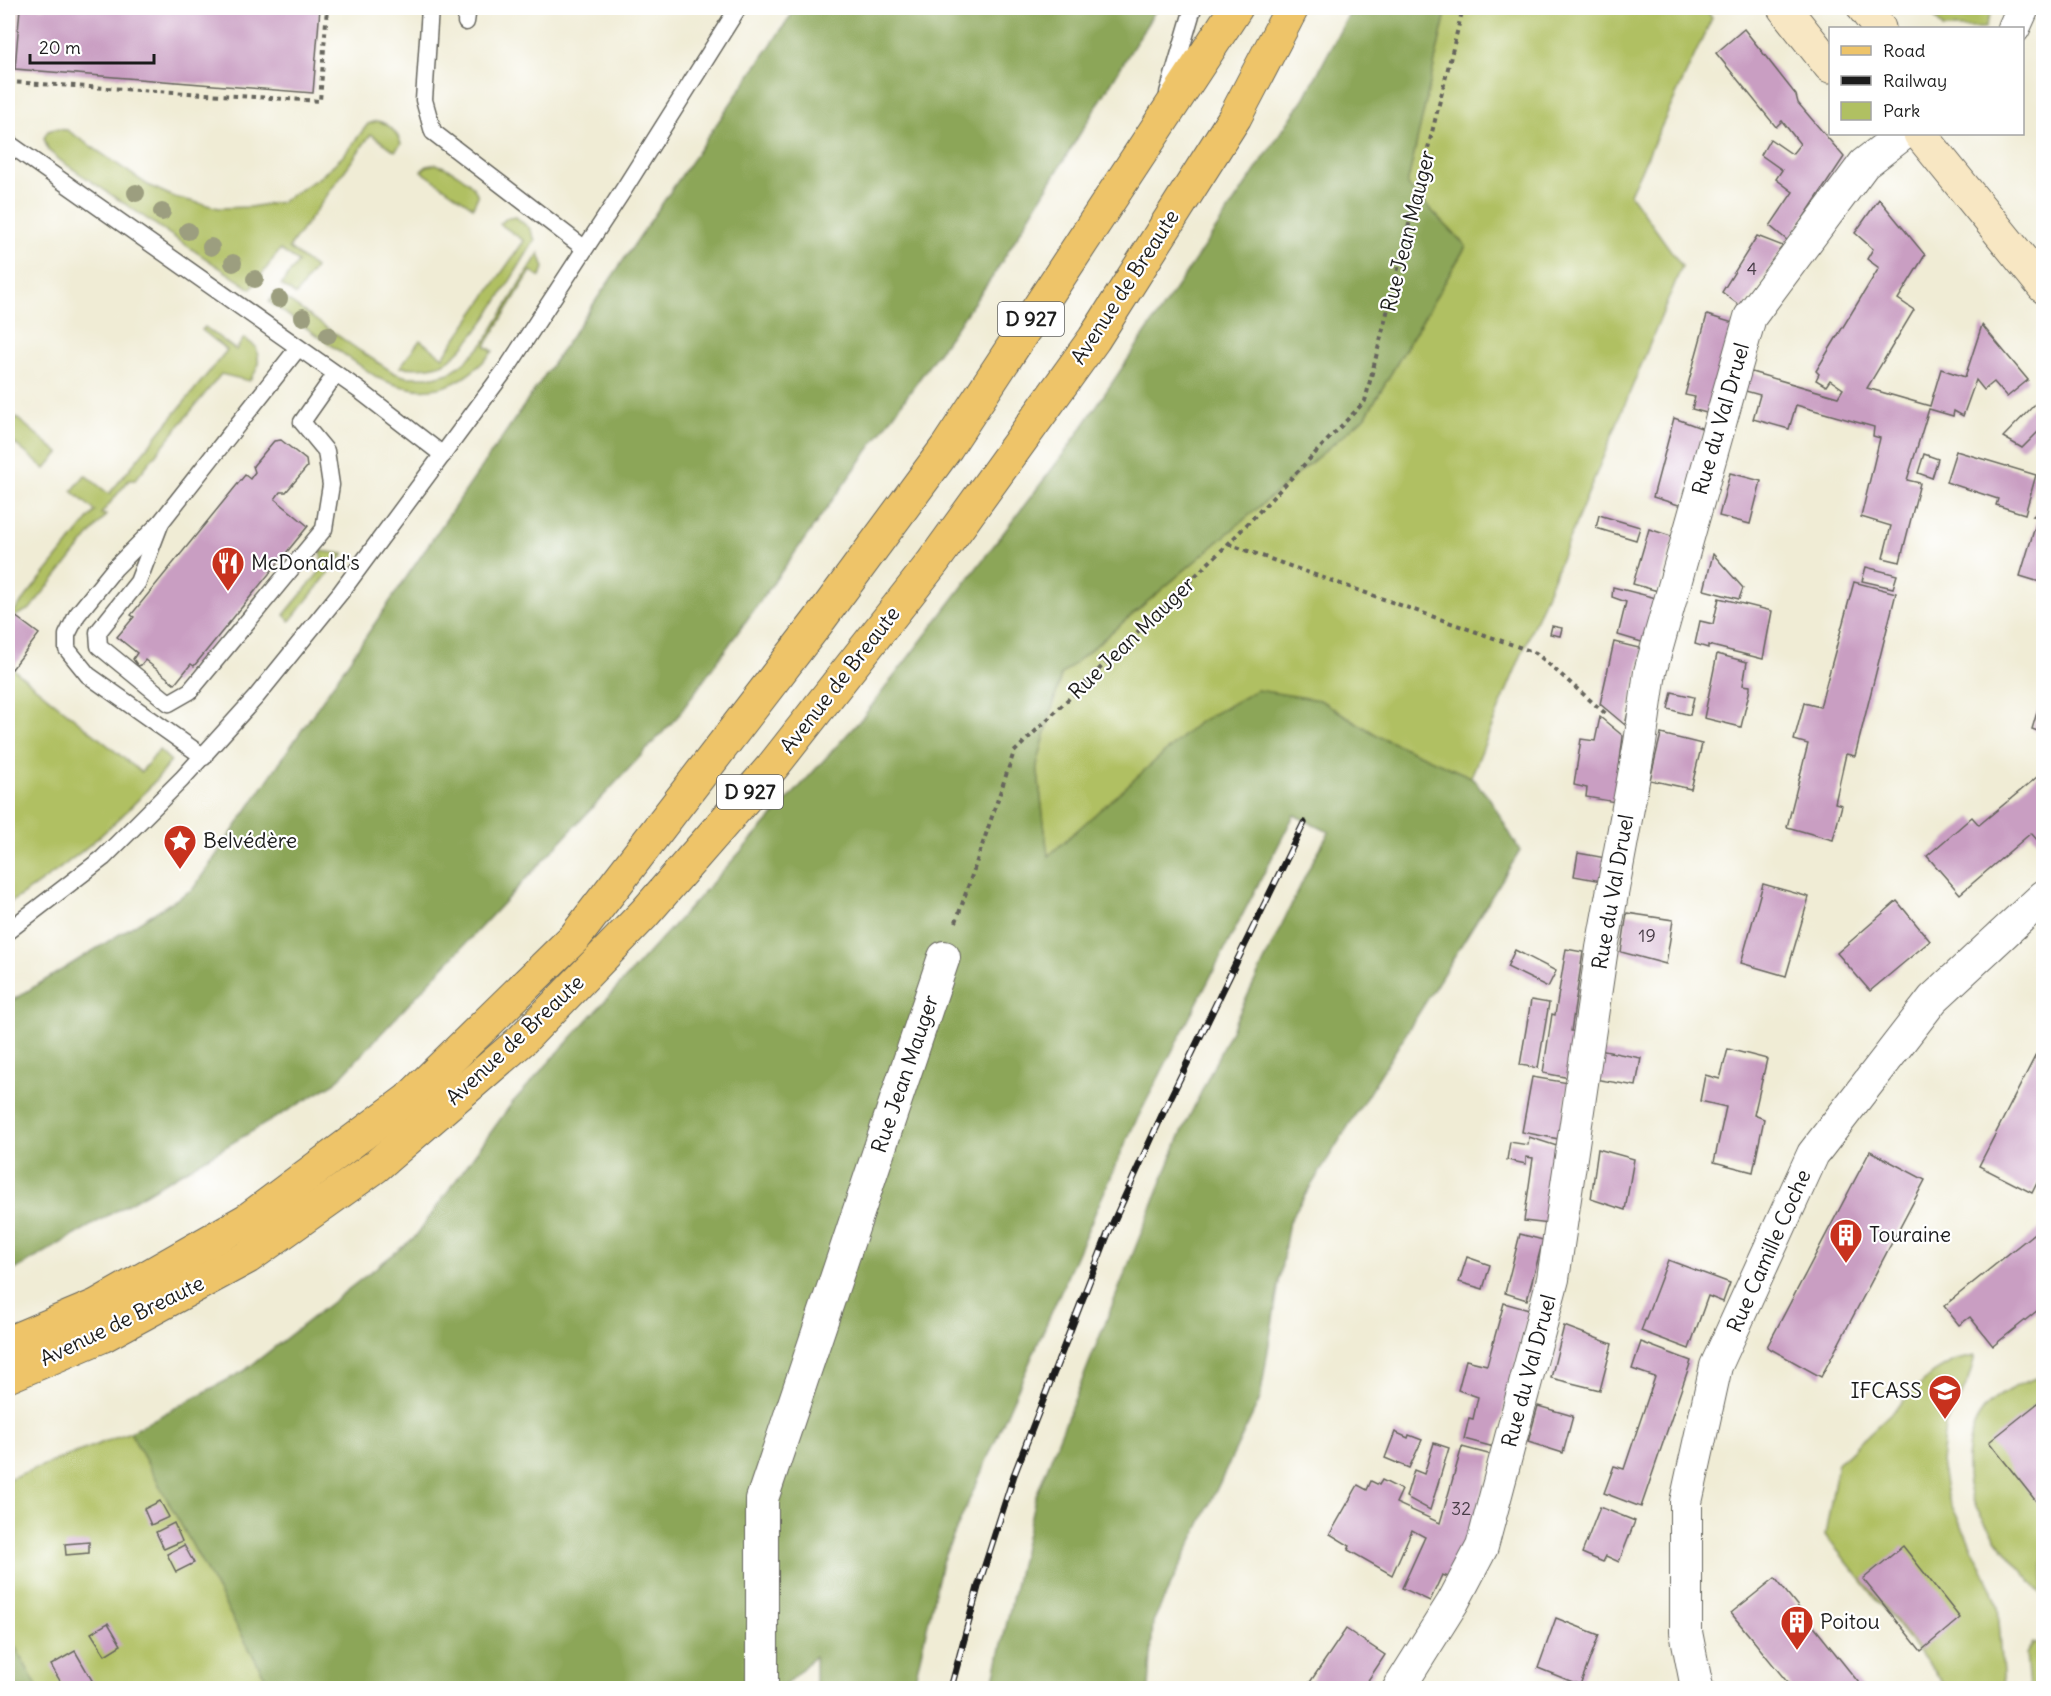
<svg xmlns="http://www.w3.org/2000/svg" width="2051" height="1696" viewBox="0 0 2051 1696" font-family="Delius,sans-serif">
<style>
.green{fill:#b0c062;stroke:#666e3f;stroke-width:1.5}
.forest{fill:#8ca658;stroke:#54613a;stroke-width:1.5}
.building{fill:#c99ec2}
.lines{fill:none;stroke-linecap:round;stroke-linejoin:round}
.lane-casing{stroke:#66655d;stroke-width:19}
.street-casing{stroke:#66655d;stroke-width:34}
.secondary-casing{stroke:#66655d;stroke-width:35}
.primary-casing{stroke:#66655d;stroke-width:35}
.path{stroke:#66655d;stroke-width:4;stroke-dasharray:4.5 4.5;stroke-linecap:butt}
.lane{stroke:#fff;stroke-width:16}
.street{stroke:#fff;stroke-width:32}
.secondary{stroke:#f8e7c3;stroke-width:33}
.primary{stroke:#eec469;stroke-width:33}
.rail-casing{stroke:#1c1c1c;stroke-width:7}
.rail{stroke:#fff;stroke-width:4.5;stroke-dasharray:14;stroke-linecap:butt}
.tree{fill:#9c9e7f}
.labels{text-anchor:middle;stroke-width:4.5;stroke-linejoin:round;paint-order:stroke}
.number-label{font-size:18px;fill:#473c46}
.shield{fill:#fff;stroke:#606060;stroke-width:1.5}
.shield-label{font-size:20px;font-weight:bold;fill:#1c1c1c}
.street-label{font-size:21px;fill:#1c1c1c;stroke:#fff}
.poi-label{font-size:21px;fill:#1c1c1c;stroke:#fff;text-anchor:start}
</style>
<rect width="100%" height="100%" fill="#fff"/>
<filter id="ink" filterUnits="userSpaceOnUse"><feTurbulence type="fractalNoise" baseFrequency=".0167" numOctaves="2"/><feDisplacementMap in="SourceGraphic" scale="12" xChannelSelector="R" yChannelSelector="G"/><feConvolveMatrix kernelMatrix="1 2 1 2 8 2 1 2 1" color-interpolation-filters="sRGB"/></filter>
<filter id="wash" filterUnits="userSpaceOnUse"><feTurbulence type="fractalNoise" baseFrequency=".008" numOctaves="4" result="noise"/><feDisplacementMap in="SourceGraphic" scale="24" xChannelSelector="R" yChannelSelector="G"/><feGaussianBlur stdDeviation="1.35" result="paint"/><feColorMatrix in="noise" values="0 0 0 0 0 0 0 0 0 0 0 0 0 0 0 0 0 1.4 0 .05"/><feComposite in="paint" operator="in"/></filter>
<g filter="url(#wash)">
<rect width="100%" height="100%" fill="#f0ecd5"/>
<g class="green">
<polygon points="1447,8 1705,8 1712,18 1630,194 1682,266 1471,777 1380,737 1320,700 1199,722 1048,857 1037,765 1061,675 1366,416 1466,246 1407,185"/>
<polygon points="1928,8 1993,8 1985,28 1943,28"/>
<path d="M377,121C388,123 398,133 401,144L395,151L371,134L289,248L315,268L296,295L281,285L298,262L280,250L251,289L61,161L48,150L44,138L48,131L55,129L67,130L148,185L174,197L219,208L250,207L281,202L320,177L343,156L368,124Z"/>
<path d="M436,164C451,169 473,181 478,196L473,207L421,171L427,166Z"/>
<path d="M516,217L530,229L535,240C516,270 471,352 442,364C429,369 413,368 400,367L420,340L443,357L524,241L500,224L507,218Z"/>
<path d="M539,253L544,268L540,277L531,271L485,346L493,351C460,390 426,400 378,378L269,302L276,292L360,351L394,373L407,377H434L449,373L465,362L484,343Z"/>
<path d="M205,327L236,350L244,338L256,347C260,364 260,367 249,381L221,374L135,480H129L101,514L106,515L30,609L15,616L8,626V619L95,511L72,491L85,475L109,494L227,350L202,330Z"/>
<polygon points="12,414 59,453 45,469 8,438 8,419"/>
<polygon points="321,551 344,554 290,621 284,615 322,569"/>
<path d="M8,665L141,772L159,750L171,761C128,818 68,866 8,904Z"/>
<polygon points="1975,1356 1967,1384 1945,1425 1941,1462 1947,1496 1992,1588 1998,1607 2004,1688 1948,1688 1825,1535 1838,1463 1933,1373 1953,1361"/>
<path d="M2043,1376V1596C2018,1564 1987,1533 1971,1496C1966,1485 1967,1471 1967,1460C1968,1446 1971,1428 1979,1416C1990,1397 2023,1381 2043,1376Z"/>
<polygon points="130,1432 271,1688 38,1688 8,1634 8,1479"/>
<polygon points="2043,1642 2043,1688 2029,1688 2026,1654 2033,1643"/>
</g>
<g class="forest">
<polygon points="796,8 1157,8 993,276 678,716 335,1083 8,1274 8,1003 193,889"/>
<polygon points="1352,8 1447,8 1407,185 1466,246 1366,416 1061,675 1037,765 1048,856 1199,722 1257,690 1320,700 1380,737 1471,777 1490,799 1520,851 1289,1221 1260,1399 1153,1622 1149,1688 992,1688 1035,1498 1180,1136 1310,866 1329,832 1294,815 1131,1131 942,1562 913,1688 815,1688 815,1656 782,1688 271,1688 130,1432 244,1371 415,1237 512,1103 863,717 1068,448 1305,97"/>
<polygon points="8,1634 38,1688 8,1688"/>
</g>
<g id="blocks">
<g class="building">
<polygon points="20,8 320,8 313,93 15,69"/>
<polygon points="1744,29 1796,95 1798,103 1844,157 1788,241 1770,226 1793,192 1776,179 1782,170 1761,155 1770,139 1792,154 1800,144 1782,121 1776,127 1716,53"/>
<polygon points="1879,199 1925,255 1898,299 1914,310 1867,388 1930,406 1941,369 1965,377 1982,325 2028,380 2007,397 1994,382 1984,390 1976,380 1963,416 1954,411 1953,416 1929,409 1907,480 1920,483 1900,562 1883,558 1891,526 1861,517 1880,438 1873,436 1874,427 1796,405 1789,429 1753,419 1760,395 1742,390 1748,371 1838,397 1843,389 1830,380 1826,386 1816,380 1819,374 1816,371 1879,268 1867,259 1873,249 1855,233"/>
<polygon points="1757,236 1783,246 1743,308 1722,292"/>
<polygon points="1707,315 1733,323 1710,414 1692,409 1695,397 1685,395"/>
<polygon points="2042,397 2043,399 2043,427 2022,448 2003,437"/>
<polygon points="1674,418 1704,429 1682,506 1653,497"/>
<polygon points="281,440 306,460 307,467 286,492 280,492 275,499 308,526 194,666 191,664 175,684 145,660 141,665 138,666 133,659 137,653 117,637 134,617 131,615 245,475 250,479 255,472 253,466 274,441"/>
<polygon points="1956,451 2036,475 2025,514 1996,505 1998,499 1946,482"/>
<polygon points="1924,454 1938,459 1932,478 1918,473"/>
<polygon points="1730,473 1761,481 1750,524 1719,516"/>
<polygon points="2043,508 2043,583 2020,576 2038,517 2033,516"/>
<polygon points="1599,515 1640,527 1636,540 1596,528"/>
<polygon points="1649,529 1674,537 1658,591 1633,584"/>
<polygon points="1713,554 1743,588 1739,599 1704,590"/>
<polygon points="1866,567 1897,575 1893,588 1862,581"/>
<polygon points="1854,582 1896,593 1855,756 1846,754 1835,803 1842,805 1833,840 1787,827 1808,744 1794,740 1804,703 1820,707"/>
<polygon points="1613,587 1656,598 1645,643 1618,635 1626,602 1612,597"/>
<polygon points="1719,598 1772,611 1763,659 1708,645 1708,648 1695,644 1700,621 1713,624"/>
<polygon points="15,616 39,634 12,669 8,665 8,626"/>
<polygon points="1552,626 1562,628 1560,636 1550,634"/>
<polygon points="1614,642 1643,649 1625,725 1600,704"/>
<polygon points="1717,654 1747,662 1743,685 1750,686 1750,689 1741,727 1704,718"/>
<polygon points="1672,692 1694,697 1690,715 1668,709"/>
<polygon points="2041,699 2043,699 2043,733 2032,729"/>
<polygon points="1600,717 1623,736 1615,802 1586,797 1587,788 1574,785 1581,739 1595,741"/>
<polygon points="1661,734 1702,744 1691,789 1650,780"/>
<polygon points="2043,772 2043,838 2039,842 2031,833 1960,894 1927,856 1972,817 1979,825"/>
<polygon points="1578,853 1606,858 1601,881 1574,876"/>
<polygon points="1763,884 1809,897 1786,976 1741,963"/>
<polygon points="1897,901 1930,941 1870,991 1837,953"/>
<polygon points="1627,913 1673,920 1666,964 1621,952"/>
<polygon points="1566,949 1583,952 1571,1031 1577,1032 1570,1078 1543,1073 1552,1014 1555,1015"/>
<polygon points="1515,950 1556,971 1548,987 1507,967"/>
<polygon points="1531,1000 1549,1003 1538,1068 1520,1065"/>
<polygon points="2043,1041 2043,1171 2032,1193 1979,1166"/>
<polygon points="1728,1049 1767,1059 1754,1115 1764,1119 1753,1172 1714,1162 1726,1107 1700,1101 1705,1075 1720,1079"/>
<polygon points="1599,1050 1641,1058 1636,1086 1594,1079"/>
<polygon points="1532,1077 1569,1083 1559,1139 1522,1132"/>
<polygon points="1529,1137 1560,1147 1550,1224 1524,1221 1533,1158 1526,1157 1526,1164 1507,1160 1510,1142 1528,1145"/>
<polygon points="1598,1149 1634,1159 1625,1210 1591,1199"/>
<polygon points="1870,1151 1925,1180 1821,1377 1767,1347"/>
<polygon points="2043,1226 2043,1306 1993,1346 1970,1317 1959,1325 1944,1306"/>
<polygon points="1520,1234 1543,1240 1527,1300 1505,1293"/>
<polygon points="1467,1257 1490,1265 1483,1289 1459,1282"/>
<polygon points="1668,1260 1730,1283 1723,1302 1708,1296 1689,1349 1641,1331"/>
<polygon points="1504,1303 1529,1310 1494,1447 1464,1439 1469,1418 1473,1419 1478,1397 1458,1390 1466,1360 1487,1365"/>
<polygon points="1564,1326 1612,1344 1600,1390 1551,1378"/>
<polygon points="1641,1342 1691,1361 1641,1507 1604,1493 1614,1466 1624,1469 1655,1377 1632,1369"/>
<polygon points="2043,1399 2043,1510 1989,1442"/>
<polygon points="1538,1406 1573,1416 1563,1453 1528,1442"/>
<polygon points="1395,1432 1408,1438 1409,1435 1422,1440 1409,1468 1385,1458"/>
<polygon points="1434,1443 1449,1448 1430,1510 1406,1497 1414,1470 1424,1474"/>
<polygon points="1462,1447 1492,1455 1470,1535 1452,1578 1442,1575 1430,1601 1402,1588 1425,1537 1412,1530 1392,1575 1348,1550 1350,1546 1330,1534 1358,1485 1367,1490 1371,1481 1379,1485 1382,1480 1402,1490 1396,1503 1440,1523"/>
<polygon points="160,1501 169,1517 151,1525 144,1509"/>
<polygon points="1600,1507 1635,1521 1619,1562 1606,1556 1603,1562 1582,1553"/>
<polygon points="174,1523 182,1541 164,1549 156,1532"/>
<polygon points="89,1542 89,1553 66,1555 65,1544"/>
<polygon points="184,1545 194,1563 176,1572 167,1554"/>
<polygon points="1903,1546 1960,1618 1921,1651 1863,1579"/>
<polygon points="1775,1578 1863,1688 1792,1688 1731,1613"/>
<polygon points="1556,1618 1599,1635 1580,1685 1538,1668"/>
<polygon points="108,1623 121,1645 105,1655 91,1633"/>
<polygon points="1346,1629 1385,1655 1363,1688 1306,1688"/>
<polygon points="75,1651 93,1682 81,1688 64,1688 51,1665"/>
</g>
</g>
</g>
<g filter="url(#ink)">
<use href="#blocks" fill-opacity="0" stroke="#66655d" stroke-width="1.5"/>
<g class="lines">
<defs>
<g id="lane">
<polyline points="430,8 424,100 433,132 584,248"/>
<polyline points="466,22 468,8"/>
<polyline points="1168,93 1193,8"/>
<polyline points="8,143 359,390 443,455"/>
<polyline points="161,522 138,582 98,632 99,646 169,703 190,691 324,529 331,485 326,451 302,422 335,375"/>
<polyline points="204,757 88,675 67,649 67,635 77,615 115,568 161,522 298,348"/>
<polyline points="8,931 103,858 182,779 256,697 341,592 509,365 624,189 738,8"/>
</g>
<g id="street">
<polyline points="2014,28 2023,8"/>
<polyline points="762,1688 762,1499 944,957"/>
<polyline points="1399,1688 1453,1602 1482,1547 1553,1279 1602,948 1640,743 1650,672 1750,317 1864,164 1903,134"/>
<polyline points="1697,1688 1686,1632 1686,1502 1716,1366 1813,1154 1933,999 2044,896"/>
</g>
<g id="secondary">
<polyline points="1784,8 1830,66"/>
<polyline points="1864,8 1879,28"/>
<polyline points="1920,134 2044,287"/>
</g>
<g id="primary">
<polyline points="8,1343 96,1306 247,1220 408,1100 575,937 817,623 947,447 1236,8"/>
<polyline points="8,1376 102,1336 248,1257 375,1167 522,1040 644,914 773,766 933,562 1094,339 1235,117 1292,8"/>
</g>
</defs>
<use href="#lane" class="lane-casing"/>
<use href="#street" class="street-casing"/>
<use href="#secondary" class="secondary-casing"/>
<use href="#primary" class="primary-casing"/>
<g class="path">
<polyline points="8,82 320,101 327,8"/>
<polyline points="1228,544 1536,653 1606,714"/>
<polyline points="956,922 1014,752 1228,544 1365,401 1463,8"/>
</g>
<use href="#lane" class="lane"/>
<use href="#street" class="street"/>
<use href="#secondary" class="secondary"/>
<use href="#primary" class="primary"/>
<defs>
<polyline id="rail" points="951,1688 978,1587 1014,1475 1107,1236 1163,1113 1304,823"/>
</defs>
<use href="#rail" class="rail-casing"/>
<use href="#rail" class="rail"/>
</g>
<g class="tree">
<circle cx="136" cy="193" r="9"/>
<circle cx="162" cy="212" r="9"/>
<circle cx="188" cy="231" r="9"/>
<circle cx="211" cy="247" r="9"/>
<circle cx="233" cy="263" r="9"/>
<circle cx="255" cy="279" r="9"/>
<circle cx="279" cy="299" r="9"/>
<circle cx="303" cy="317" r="9"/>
<circle cx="328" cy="335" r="9"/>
</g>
</g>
<defs>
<symbol id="restaurant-pin" viewBox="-11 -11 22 30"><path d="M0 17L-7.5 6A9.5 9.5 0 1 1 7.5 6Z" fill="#c8321e" stroke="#fff"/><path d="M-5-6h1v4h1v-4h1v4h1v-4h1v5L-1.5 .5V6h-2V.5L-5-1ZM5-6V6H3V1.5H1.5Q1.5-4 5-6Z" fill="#fff"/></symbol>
<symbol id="sight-pin" viewBox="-11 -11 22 30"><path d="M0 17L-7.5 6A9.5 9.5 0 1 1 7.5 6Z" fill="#c8321e" stroke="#fff"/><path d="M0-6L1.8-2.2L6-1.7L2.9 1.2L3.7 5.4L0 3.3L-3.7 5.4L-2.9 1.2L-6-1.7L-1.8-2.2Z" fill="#fff"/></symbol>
<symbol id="building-pin" viewBox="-11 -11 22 30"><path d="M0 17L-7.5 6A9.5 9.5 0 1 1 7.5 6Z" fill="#c8321e" stroke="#fff"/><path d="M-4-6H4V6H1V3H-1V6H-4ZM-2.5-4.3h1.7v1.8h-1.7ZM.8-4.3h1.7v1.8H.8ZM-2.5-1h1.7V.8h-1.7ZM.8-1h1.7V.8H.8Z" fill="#fff"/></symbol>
<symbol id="university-pin" viewBox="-11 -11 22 30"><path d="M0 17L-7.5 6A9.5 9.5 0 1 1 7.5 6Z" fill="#c8321e" stroke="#fff"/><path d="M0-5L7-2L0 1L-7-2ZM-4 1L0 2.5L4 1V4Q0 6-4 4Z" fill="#fff"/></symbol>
</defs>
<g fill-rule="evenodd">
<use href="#restaurant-pin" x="209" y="544" width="38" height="52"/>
<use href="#sight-pin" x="161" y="822" width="38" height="52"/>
<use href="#building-pin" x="1827" y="1216" width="38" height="52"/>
<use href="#university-pin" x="1926" y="1372" width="38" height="52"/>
<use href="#building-pin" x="1778" y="1603" width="38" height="52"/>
</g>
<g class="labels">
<g class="number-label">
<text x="1752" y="275">4</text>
<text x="1647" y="942">19</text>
<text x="1461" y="1515">32</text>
</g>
<g class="shield">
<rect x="998" y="302" width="66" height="34" rx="4.5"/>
<rect x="717" y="775" width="66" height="34" rx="4.5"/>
</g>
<g class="shield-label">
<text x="1031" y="326">D 927</text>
<text x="750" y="799">D 927</text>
</g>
<g class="street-label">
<text transform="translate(1408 231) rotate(-76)" y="7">Rue Jean Mauger</text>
<text transform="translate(1125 287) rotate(-57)" y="7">Avenue de Breaute</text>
<text transform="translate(1721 419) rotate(-74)" y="7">Rue du Val Druel</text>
<text transform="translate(1132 638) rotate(-44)" y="7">Rue Jean Mauger</text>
<text transform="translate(840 680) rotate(-52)" y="7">Avenue de Breaute</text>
<text transform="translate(1613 892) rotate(-80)" y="7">Rue du Val Druel</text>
<text transform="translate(515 1040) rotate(-43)" y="7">Avenue de Breaute</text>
<text transform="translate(905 1074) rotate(-71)" y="7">Rue Jean Mauger</text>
<text transform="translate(1769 1251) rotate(-66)" y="7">Rue Camille Coche</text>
<text transform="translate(122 1321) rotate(-26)" y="7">Avenue de Breaute</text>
<text transform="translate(1529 1371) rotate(-75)" y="7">Rue du Val Druel</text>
</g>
<g class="poi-label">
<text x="251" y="570">McDonald's</text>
<text x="203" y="848">Belvédère</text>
<text x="1869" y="1242">Touraine</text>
<text x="1922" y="1398" text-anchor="end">IFCASS</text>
<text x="1820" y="1629">Poitou</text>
</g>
</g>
<rect width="2051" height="1696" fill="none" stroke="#fff" stroke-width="30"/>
<rect x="1829" y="27" width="195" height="108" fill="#ffffff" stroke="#a4a4a4" stroke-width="1.5"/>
<rect x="1841" y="46" width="30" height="9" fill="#eec469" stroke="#a4a4a4" stroke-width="1.5"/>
<text x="1883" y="57" font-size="18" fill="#1c1c1c">Road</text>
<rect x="1841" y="76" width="30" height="9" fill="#1c1c1c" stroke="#a4a4a4" stroke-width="1.5"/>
<text x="1883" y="87" font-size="18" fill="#1c1c1c">Railway</text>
<rect x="1841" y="102" width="30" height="18" fill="#b0c062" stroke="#a4a4a4" stroke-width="1.5"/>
<text x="1883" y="117" font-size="18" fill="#1c1c1c">Park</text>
<path d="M30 54v9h124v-9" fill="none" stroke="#1c1c1c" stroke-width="3"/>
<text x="39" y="54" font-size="18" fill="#1c1c1c" stroke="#ffffff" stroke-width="4.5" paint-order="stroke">20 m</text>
</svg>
